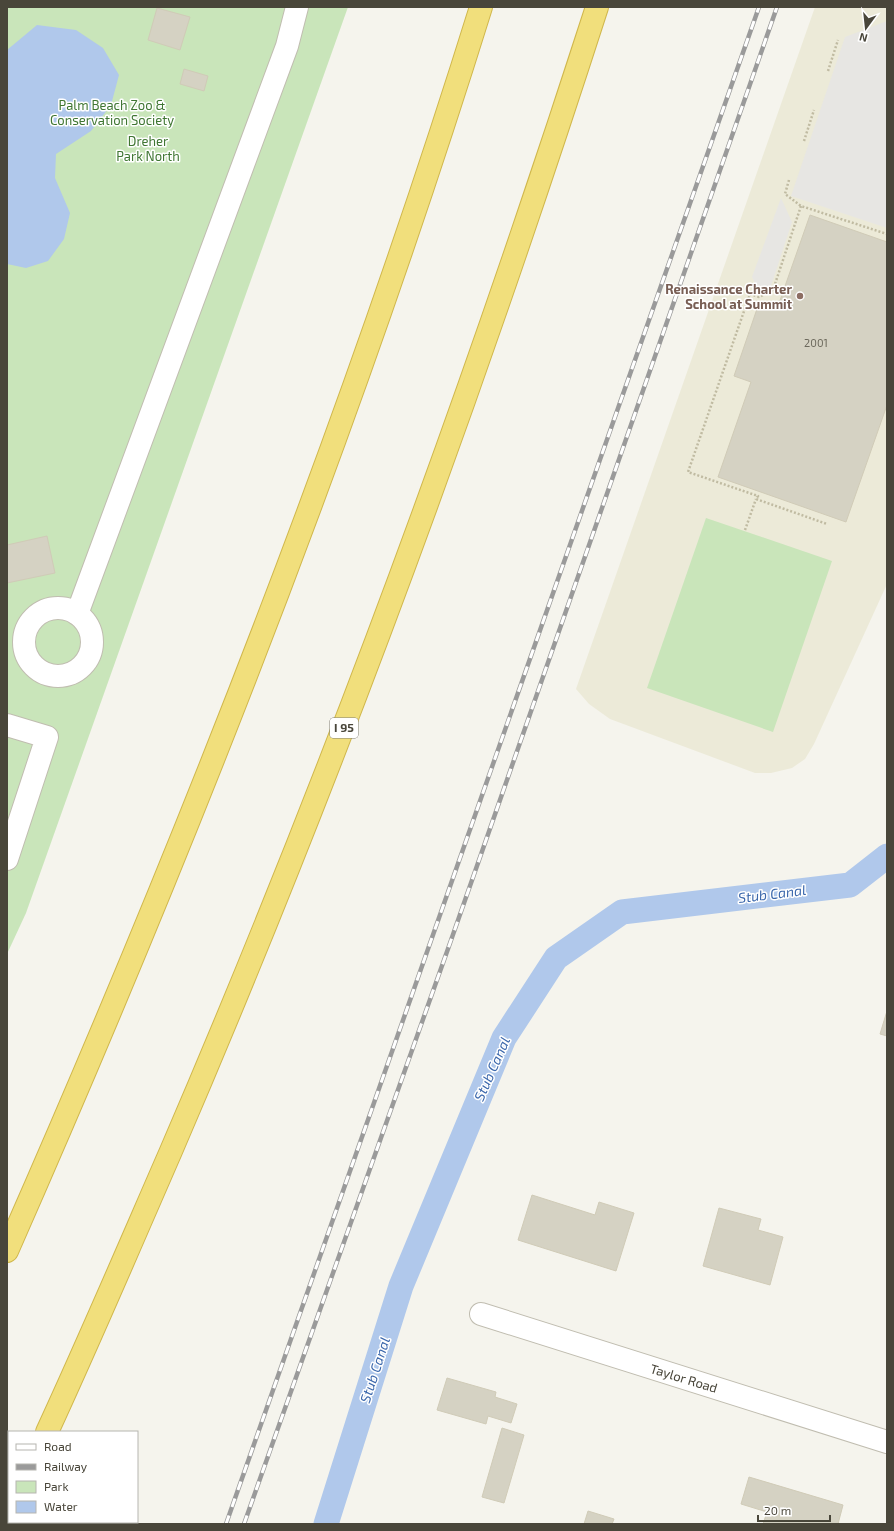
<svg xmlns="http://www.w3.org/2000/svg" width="894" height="1531" viewBox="0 0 894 1531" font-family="'Exo 2',sans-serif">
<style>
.education{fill:#ecead8}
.green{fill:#c9e5ba}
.parking{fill:#e7e6e3}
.water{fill:#b0c8eb}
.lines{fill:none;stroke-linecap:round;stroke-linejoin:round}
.canal{stroke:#b0c8eb;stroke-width:25}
.building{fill:#d5d2c3;stroke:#d0cbb7}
.minor-casing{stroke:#c0bdb0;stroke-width:24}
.highway-casing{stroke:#d0b74c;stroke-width:24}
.path{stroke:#c0bba2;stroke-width:2.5;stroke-dasharray:2 2;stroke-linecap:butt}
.minor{stroke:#fff;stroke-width:22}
.highway{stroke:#f1df7c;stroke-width:22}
.rail-casing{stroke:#9a9a9a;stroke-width:4.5}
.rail{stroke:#fff;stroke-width:3;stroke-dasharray:9;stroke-linecap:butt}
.education-dot{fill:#8d6e63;stroke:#fff;stroke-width:1.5}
.labels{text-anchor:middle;stroke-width:3;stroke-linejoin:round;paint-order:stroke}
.number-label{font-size:11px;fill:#6c695c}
.shield{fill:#fff;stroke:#807e75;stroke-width:1}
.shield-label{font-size:12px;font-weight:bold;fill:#49463a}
.park-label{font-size:13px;fill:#3f7632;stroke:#fff}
.education-label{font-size:13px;font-weight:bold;fill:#785e54;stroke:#fff;text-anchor:end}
.street-label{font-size:13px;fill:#49463a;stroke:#fff}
.water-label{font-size:14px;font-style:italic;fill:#3c68ac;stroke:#fff}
</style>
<rect width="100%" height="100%" fill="#f5f4ed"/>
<polygon class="education" points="815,7 887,7 887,584 814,744 805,759 792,768 771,773 755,773 610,719 589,704 576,689"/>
<g class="green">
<polygon points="7,7 348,7 26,913 7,954"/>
<polygon points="706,518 832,561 773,732 647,688"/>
</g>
<g class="parking">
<polygon points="887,21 887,228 791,196 845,37"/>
<polygon points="781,198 792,222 770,289 760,293 752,277"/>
</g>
<polygon class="water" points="37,25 76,30 103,48 119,75 111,105 91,131 56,154 55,178 70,213 64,239 48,261 26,268 7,264 7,50"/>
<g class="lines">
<polyline class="canal" points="326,1524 401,1286 504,1038 556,958 622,912 850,885 887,856"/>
</g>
<g class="building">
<polygon points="157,8 190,17 180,50 148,40"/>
<polygon points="184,69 208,76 204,91 180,84"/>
<polygon points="810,215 887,242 887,405 846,522 718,477 751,382 734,376 759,303 777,309"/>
<polygon points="47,536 55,573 7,583 7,545"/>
<polygon points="887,1011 887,1036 880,1034"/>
<polygon points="532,1195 595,1215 599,1202 634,1213 616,1271 518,1240"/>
<polygon points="719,1208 761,1219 758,1230 783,1237 770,1285 703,1266"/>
<polygon points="447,1378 496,1392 495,1397 517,1404 511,1423 488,1416 486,1424 437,1410"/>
<polygon points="502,1428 524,1435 504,1503 482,1497"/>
<polygon points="749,1477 843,1505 838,1524 763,1524 767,1512 741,1504"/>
<polygon points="588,1511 614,1519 612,1524 584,1524"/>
</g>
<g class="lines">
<defs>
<g id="minor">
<circle cx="58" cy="642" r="34"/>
<polyline points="77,614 287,46 297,7"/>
<polyline points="7,725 47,737 7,859"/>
<polyline points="481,1314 887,1442"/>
</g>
<g id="highway">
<path d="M7,1251C186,845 349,431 481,7"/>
<path d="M47,1432C90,1339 130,1245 171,1151C332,777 472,395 597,7"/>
<polyline points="7,1515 9,1511"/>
</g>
</defs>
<use href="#minor" class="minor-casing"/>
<use href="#highway" class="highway-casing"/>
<g class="path">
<polyline points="828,71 838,40"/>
<polyline points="804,141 814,110"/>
<polyline points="789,180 785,194 801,206 887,234"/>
<polyline points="801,206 773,290 759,297 750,294 688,472 758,496 756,499 827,524"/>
<polyline points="745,530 756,499"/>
</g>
<use href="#minor" class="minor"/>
<use href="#highway" class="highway"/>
<defs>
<g id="rail">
<polyline points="226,1524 759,7"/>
<polyline points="244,1524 449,946 777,7"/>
</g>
</defs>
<use href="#rail" class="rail-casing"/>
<use href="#rail" class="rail"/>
</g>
<circle class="education-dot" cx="800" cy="296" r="4"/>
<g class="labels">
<g class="number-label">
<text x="816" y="347">2001</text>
</g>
<rect class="shield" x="330" y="718" width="28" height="20" rx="3"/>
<g class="shield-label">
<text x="344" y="732">I 95</text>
</g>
<g class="park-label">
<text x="112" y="110">Palm Beach Zoo &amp;<tspan x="112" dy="15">Conservation Society</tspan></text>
<text x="148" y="146">Dreher<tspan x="148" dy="15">Park North</tspan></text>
</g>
<g class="education-label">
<text x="792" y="294">Renaissance Charter<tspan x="792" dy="15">School at Summit</tspan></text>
</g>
<g class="street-label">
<text transform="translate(684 1378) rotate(17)" y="5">Taylor Road</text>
</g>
<g class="water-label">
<text transform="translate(772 894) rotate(-7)" y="5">Stub Canal</text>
<text transform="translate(492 1069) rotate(-66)" y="5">Stub Canal</text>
<text transform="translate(375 1370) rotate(-72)" y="5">Stub Canal</text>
</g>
</g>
<rect width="894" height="1531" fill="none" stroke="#49463a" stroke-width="16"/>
<rect x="8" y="1431" width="130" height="92" fill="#ffffff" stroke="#b6b5b0"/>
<rect x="16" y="1444" width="20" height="6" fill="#ffffff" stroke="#b6b5b0"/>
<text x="44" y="1451" font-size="12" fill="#49463a">Road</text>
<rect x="16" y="1464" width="20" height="6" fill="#9a9a9a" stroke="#b6b5b0"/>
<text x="44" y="1471" font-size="12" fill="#49463a">Railway</text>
<rect x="16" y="1481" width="20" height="12" fill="#c9e5ba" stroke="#b6b5b0"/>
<text x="44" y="1491" font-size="12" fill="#49463a">Park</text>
<rect x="16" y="1501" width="20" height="12" fill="#b0c8eb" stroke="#b6b5b0"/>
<text x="44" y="1511" font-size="12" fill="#49463a">Water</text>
<g transform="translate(866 28) rotate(195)" stroke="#ffffff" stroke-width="3" paint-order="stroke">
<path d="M0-3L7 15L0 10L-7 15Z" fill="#49463a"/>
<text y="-6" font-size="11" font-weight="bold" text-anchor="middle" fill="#49463a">N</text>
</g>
<path d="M758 1515v6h72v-6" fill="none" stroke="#49463a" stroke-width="2"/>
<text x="764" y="1515" font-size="12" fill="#49463a" stroke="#ffffff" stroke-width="3" paint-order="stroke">20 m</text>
</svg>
